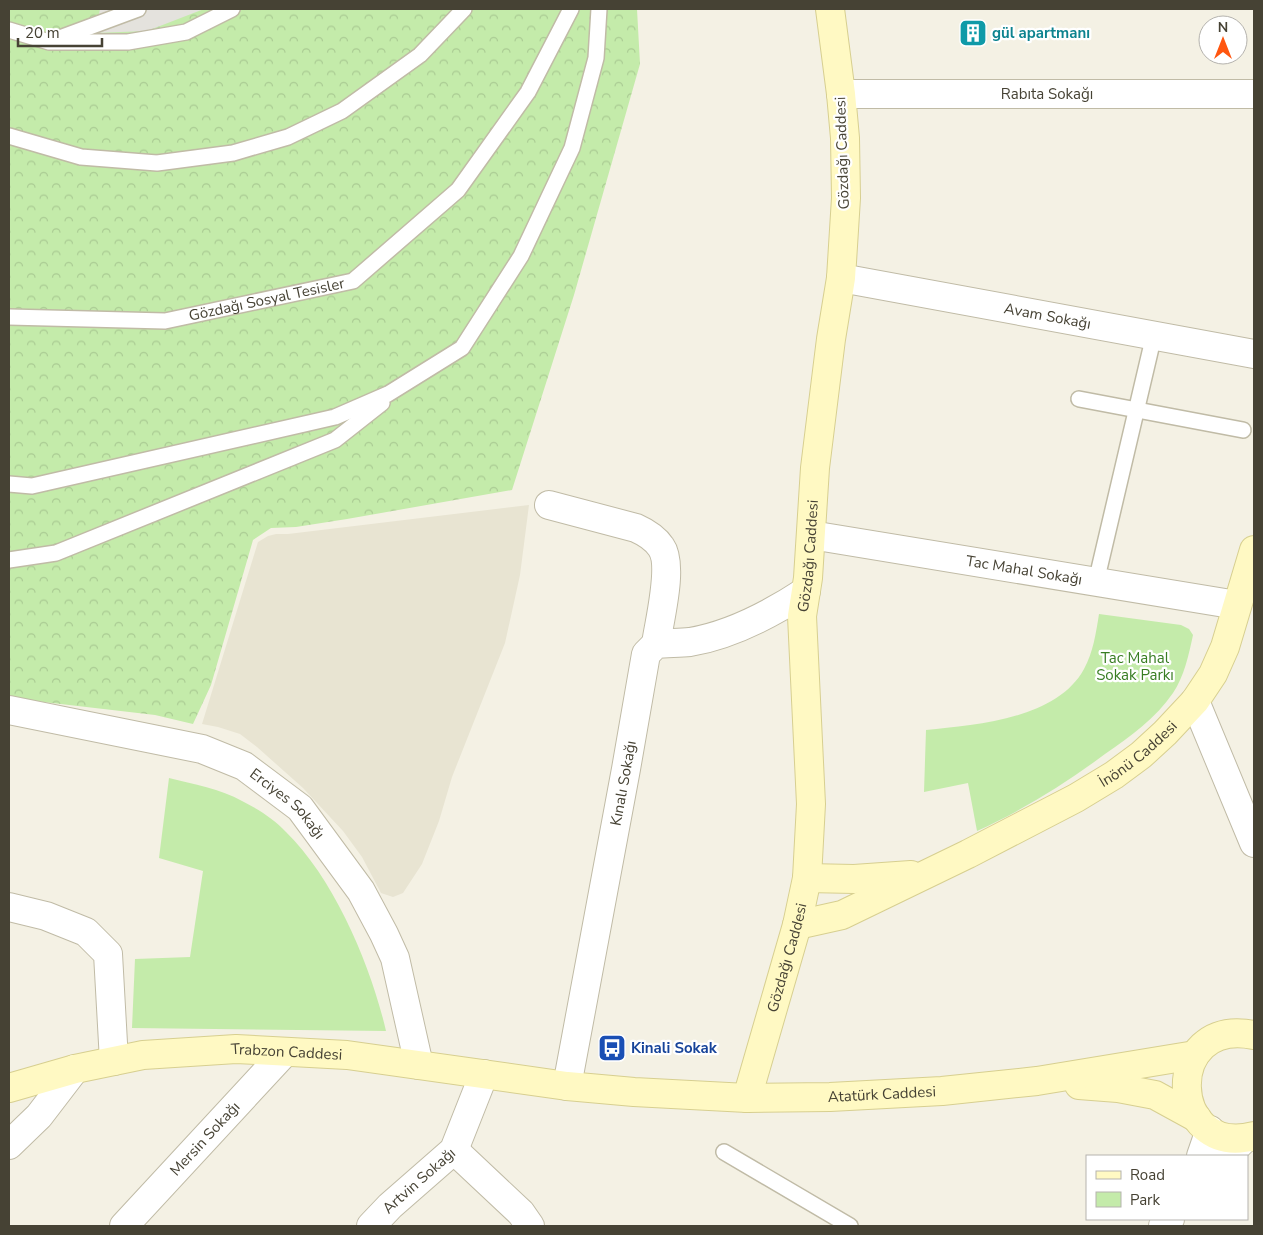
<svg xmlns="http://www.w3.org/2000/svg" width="1263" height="1235" viewBox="0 0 1263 1235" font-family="'Nunito Sans',sans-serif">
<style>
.residential{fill:#e8e4d2}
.forest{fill:url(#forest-crowns)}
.green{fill:#c4ebaa}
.parking{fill:#e4e2dd}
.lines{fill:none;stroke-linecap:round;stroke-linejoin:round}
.lane-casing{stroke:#c0bba6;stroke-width:18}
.street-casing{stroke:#c0bba6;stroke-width:30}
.secondary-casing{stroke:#d7cf90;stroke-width:30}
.lane{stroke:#fff;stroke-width:15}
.street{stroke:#fff;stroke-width:28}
.secondary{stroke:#fff9c3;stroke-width:28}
.labels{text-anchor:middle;stroke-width:4.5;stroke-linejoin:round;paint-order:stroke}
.culture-label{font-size:15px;font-weight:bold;fill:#0d838f;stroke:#fff;text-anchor:start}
.street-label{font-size:15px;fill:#464234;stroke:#fff}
.park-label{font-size:15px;fill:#387d23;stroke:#fff}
.transit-label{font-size:15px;font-weight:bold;fill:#164399;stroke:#fff;text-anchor:start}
</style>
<defs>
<pattern id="forest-crowns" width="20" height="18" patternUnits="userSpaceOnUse" patternTransform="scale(1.25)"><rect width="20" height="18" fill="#c4ebaa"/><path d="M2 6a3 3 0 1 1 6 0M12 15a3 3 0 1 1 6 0" fill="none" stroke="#aacb93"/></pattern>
</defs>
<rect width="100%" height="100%" fill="#f4f1e4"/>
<polygon class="residential" points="529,505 520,575 505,643 452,777 439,821 422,864 403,893 393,897 381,893 362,857 343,831 303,788 257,747 240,734 218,727 202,724 258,542 268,536 276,534 288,534"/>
<polygon class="forest" points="9,9 637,9 640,64 574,295 512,490 347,519 296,527 271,528 253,540 211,685 193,724 155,715 9,698"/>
<g class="green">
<path d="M1099,614L1181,625L1189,629L1193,635C1189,654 1184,677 1173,693C1156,718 1130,737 1105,754C1065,784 1023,810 977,831L968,783L924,792L926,730C976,725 1057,719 1084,669C1093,653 1096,633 1099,614Z"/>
<path d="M169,778C193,784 221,789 242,801C258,809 274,819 286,832C335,880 371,966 386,1031L132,1028L135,959L190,957L203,871L159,858Z"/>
</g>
<polygon class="parking" points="100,9 204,9 147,31 95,33"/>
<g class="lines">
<defs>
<g id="lane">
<polyline points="9,30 49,42 128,42 186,32 232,9"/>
<polyline points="57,39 138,9"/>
<polyline points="9,136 81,157 157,163 233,153 288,137 342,111 420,55 464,9"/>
<path id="s1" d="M9,317L165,321L353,281L458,190L528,92L571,9"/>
<polyline points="1079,399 1243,430"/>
<polyline points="9,484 32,486 335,417 388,394 462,348 521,256 572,148 596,58 599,9"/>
<polyline points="9,560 56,553 335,440 382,403"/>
<polyline points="1096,582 1154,335"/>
<polyline points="724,1152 850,1226"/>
</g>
<g id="street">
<path id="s2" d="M841,94H1254"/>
<path id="s3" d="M841,278L1254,354"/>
<path d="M549,505L636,528C645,532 655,538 661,547C674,565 659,622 656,644"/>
<path id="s4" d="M811,535L1237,605"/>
<polyline points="1195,701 1254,843"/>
<path id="s5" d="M9,710L202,749L244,766L300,808L361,891L384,934L395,958L419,1065"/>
<polyline points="9,907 46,916 86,932 108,954 114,1061"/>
<path id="s6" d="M567,1086L626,769L646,654L656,644C667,643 679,643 690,642C732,635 771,614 806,591"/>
<polyline points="9,1145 39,1116 75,1069"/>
<polyline points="454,1150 521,1213 530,1226"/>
<polyline points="1201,1156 1210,1130"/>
<polyline points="1227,1156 1244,1139"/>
<path id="s7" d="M124,1226L285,1052"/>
<path id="s8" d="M371,1226L390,1206L454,1150L484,1074"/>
<polyline points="1163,1226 1170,1219"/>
</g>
<g id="secondary">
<polyline points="807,878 854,879 911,875"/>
<path id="s9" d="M797,925L842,915L968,854L1076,798L1114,775L1141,755L1165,733L1195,701L1213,674L1225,647L1254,550"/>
<path d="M1254,1035C1161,1016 1168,1159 1254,1136"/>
<polyline points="1079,1085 1118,1088 1155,1095 1197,1118"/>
<path id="s10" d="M9,1088L75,1069L143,1055L236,1049L347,1055L567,1086L634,1092L747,1098L830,1097L942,1091L1037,1081L1195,1055"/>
<path id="s11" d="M747,1098L797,925L807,878L811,804L802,616L808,578L815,468L831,339L841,278L846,198L845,138L841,94L830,9"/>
</g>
</defs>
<use href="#lane" class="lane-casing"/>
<use href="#street" class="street-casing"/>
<use href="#secondary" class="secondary-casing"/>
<use href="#lane" class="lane"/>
<use href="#street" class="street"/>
<use href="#secondary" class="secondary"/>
</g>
<defs>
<symbol id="building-square" viewBox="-11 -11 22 22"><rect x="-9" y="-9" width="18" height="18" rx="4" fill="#0f9aa8" stroke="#fff"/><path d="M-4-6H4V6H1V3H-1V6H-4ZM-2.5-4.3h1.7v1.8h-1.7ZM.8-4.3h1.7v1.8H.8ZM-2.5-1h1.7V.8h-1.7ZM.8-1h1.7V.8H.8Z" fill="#fff"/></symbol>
<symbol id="bus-square" viewBox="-11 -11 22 22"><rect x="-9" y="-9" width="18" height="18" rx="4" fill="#1a4fb4" stroke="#fff"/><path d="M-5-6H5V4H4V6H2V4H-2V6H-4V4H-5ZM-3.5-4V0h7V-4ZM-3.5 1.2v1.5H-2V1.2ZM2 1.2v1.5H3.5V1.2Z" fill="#fff"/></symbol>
</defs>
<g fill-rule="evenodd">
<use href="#building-square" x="957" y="17" width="32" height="32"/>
<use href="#bus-square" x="596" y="1032" width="32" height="32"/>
</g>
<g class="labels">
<g class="culture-label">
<text x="992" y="38">gül apartmanı</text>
</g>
<g class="street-label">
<text dy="5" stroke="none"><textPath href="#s2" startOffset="206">Rabıta Sokağı</textPath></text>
<text transform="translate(842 153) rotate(-92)" y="5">Gözdağı Caddesi</text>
<text dy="5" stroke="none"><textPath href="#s1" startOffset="260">Gözdağı Sosyal Tesisler</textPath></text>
<text dy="5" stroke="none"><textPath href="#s3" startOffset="210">Avam Sokağı</textPath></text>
<text dy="5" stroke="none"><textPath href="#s11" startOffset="551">Gözdağı Caddesi</textPath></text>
<text dy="5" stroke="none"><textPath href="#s4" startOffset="216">Tac Mahal Sokağı</textPath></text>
<text dy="5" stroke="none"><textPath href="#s9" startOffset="384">İnönü Caddesi</textPath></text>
<text dy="5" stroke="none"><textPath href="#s6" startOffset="308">Kınalı Sokağı</textPath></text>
<text dy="5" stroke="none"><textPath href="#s5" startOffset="300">Erciyes Sokağı</textPath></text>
<text dy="5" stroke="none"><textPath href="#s11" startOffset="146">Gözdağı Caddesi</textPath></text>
<text dy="5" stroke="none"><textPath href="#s10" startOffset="282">Trabzon Caddesi</textPath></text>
<text dy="5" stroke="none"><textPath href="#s10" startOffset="880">Atatürk Caddesi</textPath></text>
<text dy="5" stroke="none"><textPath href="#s7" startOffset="119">Mersin Sokağı</textPath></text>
<text dy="5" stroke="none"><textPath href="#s8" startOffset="66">Artvin Sokağı</textPath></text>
</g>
<g class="park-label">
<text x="1135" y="663">Tac Mahal<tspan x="1135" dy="17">Sokak Parkı</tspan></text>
</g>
<g class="transit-label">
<text x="631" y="1053">Kinali Sokak</text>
</g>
</g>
<rect width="1263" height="1235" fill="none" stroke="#464234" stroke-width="20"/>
<rect x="1086" y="1155" width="162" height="65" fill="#ffffff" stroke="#b5b3ae"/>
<rect x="1096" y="1171" width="25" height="8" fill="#fff9c3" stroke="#b5b3ae"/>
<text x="1130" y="1180" font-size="15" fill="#464234">Road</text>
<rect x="1096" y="1192" width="25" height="15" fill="#c4ebaa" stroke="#b5b3ae"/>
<text x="1130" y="1205" font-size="15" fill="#464234">Park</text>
<g transform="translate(1223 40)"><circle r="24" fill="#ffffff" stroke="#b5b3ae"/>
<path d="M0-4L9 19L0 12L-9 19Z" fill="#ff5610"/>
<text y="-8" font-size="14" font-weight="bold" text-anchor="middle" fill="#464234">N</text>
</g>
<path d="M18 38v8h84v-8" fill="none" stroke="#464234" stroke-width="2.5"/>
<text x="25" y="38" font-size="15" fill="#464234" stroke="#ffffff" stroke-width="4" paint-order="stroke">20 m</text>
</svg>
